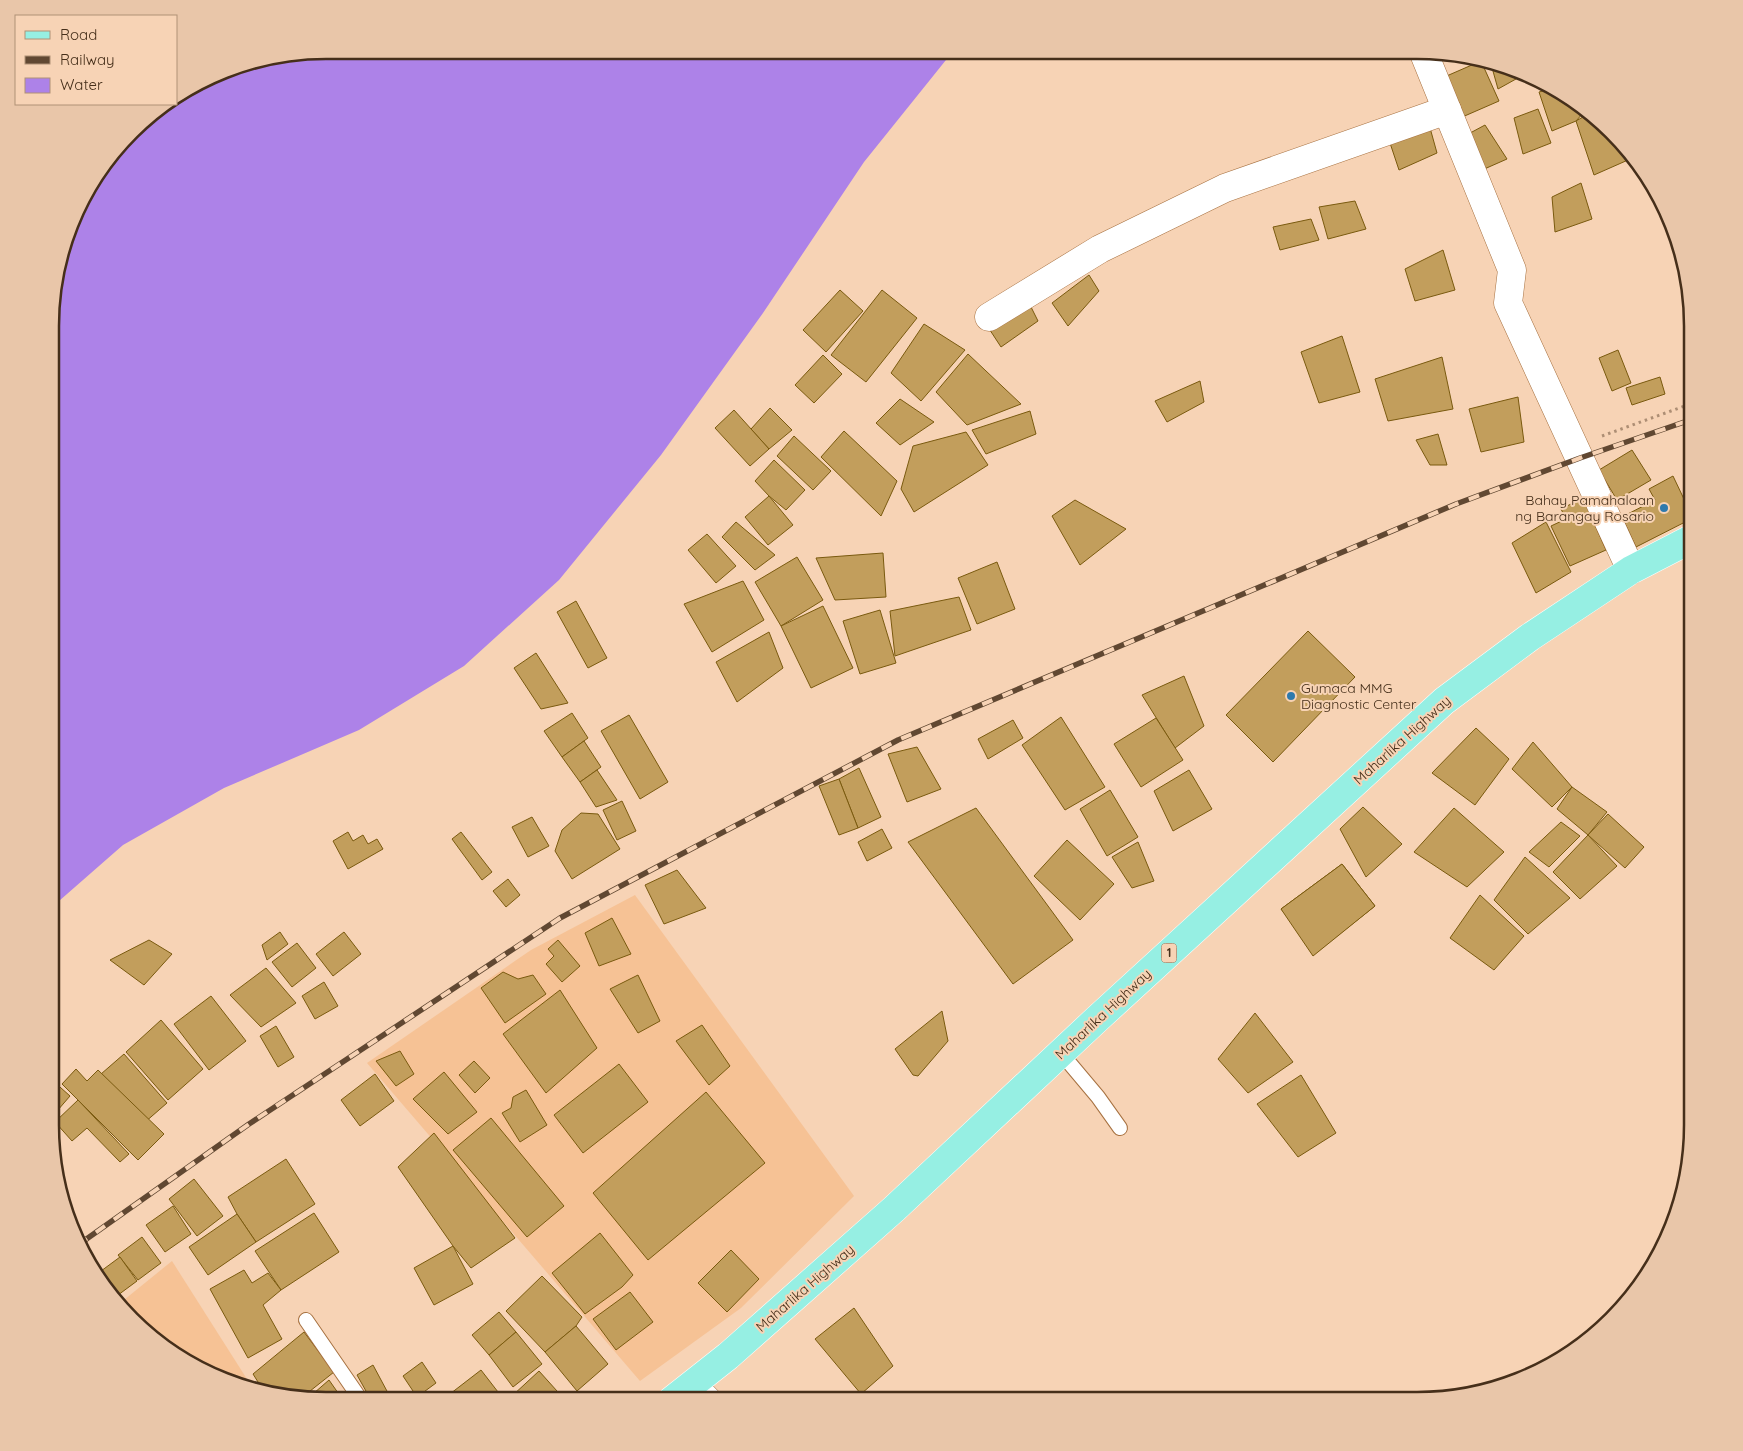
<svg xmlns="http://www.w3.org/2000/svg" width="1743" height="1451" viewBox="0 0 1743 1451" font-family="Quicksand,sans-serif">
<style>
.built{fill:#f6c295}
.water{fill:#ad82e8}
.building{fill:#c29e5c;stroke:#7a5a0f}
.lines{fill:none;stroke-linecap:round;stroke-linejoin:round}
.service-casing{stroke:#a77140;stroke-width:16}
.minor-casing{stroke:#a77140;stroke-width:29}
.primary-casing{stroke:#fff;stroke-width:29}
.path{stroke:#ad8e74;stroke-width:3;stroke-dasharray:2.5 4;stroke-linecap:butt}
.service{stroke:#fff;stroke-width:14}
.minor{stroke:#fff;stroke-width:28}
.primary{stroke:#96efe3;stroke-width:28}
.rail-casing{stroke:#614832;stroke-width:5.5}
.rail{stroke:#f7d3b5;stroke-width:4;stroke-dasharray:11;stroke-linecap:butt}
.poi-dot{fill:#2e7aad;stroke:#f7d3b5;stroke-width:2}
.labels{text-anchor:middle;stroke-width:4;stroke-linejoin:round;paint-order:stroke}
.shield{fill:#f7d3b5;stroke:#7b6048;stroke-width:1}
.shield-label{font-size:12px;font-weight:bold;fill:#462f1a}
.poi-label{font-size:14px;fill:#462f1a;stroke:#f7d3b5;text-anchor:end}
.street-label{font-size:14px;fill:#462f1a;stroke:#f7d3b5}
.rim{fill:none;stroke:#462f1a;stroke-width:2.5}
</style>
<rect width="100%" height="100%" fill="#f7d3b5"/>
<g class="built">
<polygon points="635,895 854,1196 741,1308 640,1381 367,1063 531,950"/>
<polygon points="172,1261 252,1387 220,1380 131,1321 119,1304"/>
</g>
<polygon class="water" points="325,50 954,50 864,162 763,313 661,455 559,580 464,666 359,730 224,788 123,845 51,908 52,289 87,188 144,118 169,104 176,104 176,100 237,65"/>
<g class="building">
<polygon points="1481,61 1499,101 1460,118 1442,78"/>
<polygon points="1491,64 1523,71 1525,74 1498,89"/>
<polygon points="1550,89 1584,112 1576,121 1552,131 1539,92"/>
<polygon points="1538,109 1551,143 1523,154 1514,118"/>
<polygon points="1588,114 1612,130 1620,142 1628,160 1594,175 1576,121"/>
<polygon points="1427,117 1437,153 1399,170 1388,137"/>
<polygon points="1485,125 1507,159 1473,174 1459,139"/>
<polygon points="1581,183 1592,219 1555,232 1552,197"/>
<polygon points="1355,201 1366,229 1328,239 1319,207"/>
<polygon points="1311,219 1319,240 1280,250 1273,227"/>
<polygon points="1443,250 1455,290 1415,301 1405,269"/>
<polygon points="1089,275 1099,291 1068,326 1052,303"/>
<polygon points="840,290 863,311 826,352 803,330"/>
<polygon points="882,290 917,318 866,382 831,355"/>
<polygon points="1027,299 1038,321 1001,347 984,321"/>
<polygon points="924,324 965,350 921,401 891,373"/>
<polygon points="1342,336 1360,392 1319,403 1301,352"/>
<polygon points="1618,350 1631,383 1612,391 1599,358"/>
<polygon points="968,354 1021,404 967,425 936,392"/>
<polygon points="823,355 842,374 814,403 795,385"/>
<polygon points="1442,357 1453,409 1388,421 1375,379"/>
<polygon points="1660,377 1665,394 1632,405 1626,388"/>
<polygon points="1200,381 1204,402 1167,422 1155,401"/>
<polygon points="1518,397 1524,442 1481,452 1469,409"/>
<polygon points="900,399 934,422 900,445 876,423"/>
<polygon points="770,408 792,430 769,449 751,429"/>
<polygon points="734,410 769,449 750,466 715,428"/>
<polygon points="1030,411 1036,434 986,454 972,430"/>
<polygon points="844,431 897,481 881,516 821,457"/>
<polygon points="966,432 988,465 914,512 901,489 913,446"/>
<polygon points="1438,434 1447,465 1430,465 1416,440"/>
<polygon points="794,436 831,471 813,490 777,456"/>
<polygon points="1632,450 1651,480 1617,500 1599,470"/>
<polygon points="774,460 805,490 786,510 769,496 755,481"/>
<polygon points="1673,476 1693,518 1636,547 1622,517 1655,500 1649,489"/>
<polygon points="769,496 793,525 768,545 745,517"/>
<polygon points="1583,498 1606,550 1570,566 1551,526 1566,519 1561,509"/>
<polygon points="1075,500 1126,529 1080,565 1052,516"/>
<polygon points="736,522 775,555 755,570 722,537"/>
<polygon points="1546,522 1571,572 1536,593 1512,543"/>
<polygon points="707,534 736,566 716,583 688,550"/>
<polygon points="883,553 886,597 835,600 816,558"/>
<polygon points="797,557 823,600 781,626 755,582"/>
<polygon points="997,562 1015,609 977,624 958,578"/>
<polygon points="743,581 764,620 712,652 684,604"/>
<polygon points="959,597 971,630 895,656 890,611"/>
<polygon points="576,601 607,658 588,668 557,612"/>
<polygon points="823,606 853,668 811,688 781,626"/>
<polygon points="880,610 896,663 860,674 843,621"/>
<polygon points="1308,631 1355,677 1273,762 1226,715"/>
<polygon points="769,632 783,668 737,702 716,662"/>
<polygon points="536,653 568,703 541,709 514,668"/>
<polygon points="1184,676 1204,726 1175,748 1142,695"/>
<polygon points="572,713 588,738 562,757 544,731"/>
<polygon points="629,715 668,782 640,799 601,731"/>
<polygon points="1061,717 1105,787 1065,810 1022,745"/>
<polygon points="1156,718 1183,760 1141,787 1114,744"/>
<polygon points="1013,720 1023,738 988,759 978,739"/>
<polygon points="1476,728 1509,759 1475,805 1432,773"/>
<polygon points="584,741 601,767 580,782 562,757"/>
<polygon points="1533,742 1572,787 1552,807 1512,769"/>
<polygon points="917,747 941,789 907,802 888,754"/>
<polygon points="859,768 881,817 858,828 839,779"/>
<polygon points="597,770 617,800 596,807 580,782"/>
<polygon points="1189,770 1212,809 1173,831 1154,791"/>
<polygon points="839,779 858,828 839,835 819,786"/>
<polygon points="1572,787 1607,812 1588,835 1557,809"/>
<polygon points="1110,790 1138,837 1107,856 1080,809"/>
<polygon points="622,801 636,831 617,840 603,810"/>
<polygon points="1363,807 1402,844 1366,877 1340,829"/>
<polygon points="976,808 1073,940 1013,984 908,842"/>
<polygon points="1454,808 1504,852 1467,887 1414,852"/>
<polygon points="581,813 598,814 620,849 572,879 555,851 562,830"/>
<polygon points="1608,814 1644,847 1625,868 1588,835"/>
<polygon points="532,817 549,846 528,857 512,827"/>
<polygon points="1561,822 1580,836 1549,867 1529,852"/>
<polygon points="882,829 892,848 867,861 858,842"/>
<polygon points="348,832 353,841 363,835 368,844 377,839 383,849 348,869 333,841"/>
<polygon points="461,832 492,872 482,880 452,839"/>
<polygon points="1588,835 1617,866 1580,899 1553,872"/>
<polygon points="1067,840 1114,884 1080,920 1034,876"/>
<polygon points="1138,842 1154,881 1132,888 1112,857"/>
<polygon points="1525,857 1570,898 1528,934 1494,900"/>
<polygon points="1342,864 1375,906 1318,951 1281,909"/>
<polygon points="1342,864 1375,906 1313,956 1281,909"/>
<polygon points="677,870 706,908 664,924 645,885"/>
<polygon points="508,879 520,895 506,907 493,891"/>
<polygon points="1480,895 1524,936 1494,970 1450,938"/>
<polygon points="612,918 631,954 599,966 585,933"/>
<polygon points="280,932 288,944 267,960 262,945"/>
<polygon points="344,932 361,954 333,976 316,954"/>
<polygon points="149,940 172,954 144,985 110,960"/>
<polygon points="558,940 580,966 562,982 546,964 554,956 548,949"/>
<polygon points="297,943 316,968 292,987 272,962"/>
<polygon points="266,968 296,1003 261,1027 230,995"/>
<polygon points="503,972 518,979 533,975 546,994 505,1023 481,988"/>
<polygon points="638,975 660,1021 638,1033 610,989"/>
<polygon points="324,982 338,1006 315,1019 302,996"/>
<polygon points="560,990 597,1048 546,1093 503,1034"/>
<polygon points="211,996 246,1041 209,1070 174,1024"/>
<polygon points="942,1011 948,1041 918,1076 913,1075 895,1049"/>
<polygon points="1255,1013 1293,1062 1248,1093 1218,1059"/>
<polygon points="161,1020 203,1069 168,1100 126,1052"/>
<polygon points="702,1025 730,1066 709,1085 676,1041"/>
<polygon points="276,1026 294,1057 278,1067 260,1036"/>
<polygon points="400,1051 414,1074 396,1086 376,1061"/>
<polygon points="124,1054 167,1103 144,1123 101,1074"/>
<polygon points="474,1061 490,1078 475,1093 459,1075"/>
<polygon points="619,1064 648,1102 583,1153 554,1115"/>
<polygon points="76,1069 87,1081 98,1070 164,1134 138,1160 62,1084"/>
<polygon points="444,1072 477,1112 448,1134 413,1099"/>
<polygon points="375,1074 394,1101 360,1126 341,1100"/>
<polygon points="1301,1075 1336,1133 1298,1157 1257,1104"/>
<polygon points="51,1079 70,1096 51,1118"/>
<polygon points="526,1090 547,1125 520,1142 502,1113 511,1108 513,1097"/>
<polygon points="706,1092 765,1163 648,1260 593,1193"/>
<polygon points="78,1100 129,1154 120,1162 87,1128 72,1141 55,1122"/>
<polygon points="491,1118 564,1206 527,1237 453,1150"/>
<polygon points="434,1133 515,1238 471,1268 453,1246 398,1167"/>
<polygon points="286,1159 315,1204 256,1242 237,1214 228,1197"/>
<polygon points="194,1179 223,1216 197,1236 169,1199"/>
<polygon points="173,1206 191,1234 165,1252 146,1225"/>
<polygon points="314,1213 339,1252 281,1290 255,1251"/>
<polygon points="237,1214 256,1242 208,1275 189,1247"/>
<polygon points="600,1233 633,1275 622,1287 585,1314 552,1273"/>
<polygon points="142,1237 161,1263 138,1280 118,1255"/>
<polygon points="453,1246 473,1284 434,1305 414,1268"/>
<polygon points="731,1250 759,1279 727,1312 698,1283"/>
<polygon points="120,1257 137,1281 114,1298 97,1274"/>
<polygon points="244,1270 252,1283 268,1273 281,1290 263,1305 282,1339 248,1358 210,1289"/>
<polygon points="542,1276 582,1317 576,1326 545,1352 506,1311"/>
<polygon points="630,1292 653,1322 616,1350 593,1319"/>
<polygon points="854,1308 893,1366 861,1394 815,1339"/>
<polygon points="499,1312 516,1332 489,1355 472,1335"/>
<polygon points="576,1326 608,1364 577,1391 545,1352"/>
<polygon points="304,1332 334,1372 300,1399 263,1390 253,1374"/>
<polygon points="516,1332 542,1364 513,1387 489,1355"/>
<polygon points="422,1362 436,1383 417,1397 403,1376"/>
<polygon points="373,1365 388,1393 375,1400 371,1400 357,1375"/>
<polygon points="481,1370 505,1401 449,1400 446,1397"/>
<polygon points="539,1371 566,1401 516,1401 512,1396"/>
<polygon points="329,1380 343,1400 306,1400"/>
</g>
<g class="lines">
<defs>
<g id="service">
<polyline points="1061,1053 1098,1097 1120,1128"/>
<polyline points="306,1320 361,1400"/>
</g>
<g id="minor">
<polyline points="1423,51 1512,270 1508,303 1631,570"/>
<polyline points="989,317 1100,249 1225,188 1447,110"/>
<polyline points="692,1385 708,1401"/>
</g>
<polyline id="primary" points="671,1401 728,1356 894,1209 1097,1019 1444,701 1530,637 1631,570 1693,538"/>
</defs>
<use href="#service" class="service-casing"/>
<use href="#minor" class="minor-casing"/>
<use href="#primary" class="primary-casing"/>
<polyline class="path" points="1602,436 1693,403"/>
<use href="#service" class="service"/>
<use href="#minor" class="minor"/>
<use href="#primary" class="primary"/>
<defs>
<polyline id="rail" points="78,1245 249,1124 560,918 898,740 1456,504 1580,458 1693,419"/>
</defs>
<use href="#rail" class="rail-casing"/>
<use href="#rail" class="rail"/>
</g>
<g class="poi-dot">
<circle cx="1664" cy="508" r="5"/>
<circle cx="1291" cy="696" r="5"/>
</g>
<g class="labels">
<rect class="shield" x="1161.5" y="943.5" width="15" height="19" rx="4"/>
<g class="shield-label">
<text x="1169" y="957">1</text>
</g>
<g class="poi-label">
<text x="1654" y="505">Bahay Pamahalaan<tspan x="1654" dy="16">ng Barangay Rosario</tspan></text>
<text x="1301" y="693" text-anchor="start">Gumaca MMG<tspan x="1301" dy="16">Diagnostic Center</tspan></text>
</g>
<g class="street-label">
<text transform="translate(1402 740) rotate(-42)" y="5">Maharlika Highway</text>
<text transform="translate(1103 1014) rotate(-43)" y="5">Maharlika Highway</text>
<text transform="translate(805 1288) rotate(-41)" y="5">Maharlika Highway</text>
</g>
</g>
<path d="M0 0H1743V1451H0ZM326 59H1417A267 267 0 0 1 1684 326V1125A267 267 0 0 1 1417 1392H326A267 267 0 0 1 59 1125V326A267 267 0 0 1 326 59Z" fill="#e9c6a9" fill-rule="evenodd"/>
<path class="rim" d="M326 59H1417A267 267 0 0 1 1684 326V1125A267 267 0 0 1 1417 1392H326A267 267 0 0 1 59 1125V326A267 267 0 0 1 326 59Z"/>
<rect x="15" y="15" width="162" height="90" fill="#f7d3b5" stroke="#b09177"/>
<rect x="25" y="31" width="25" height="8" fill="#96efe3" stroke="#b09177"/>
<text x="60" y="40" font-size="15" fill="#462f1a">Road</text>
<rect x="25" y="56" width="25" height="8" fill="#614832" stroke="#b09177"/>
<text x="60" y="65" font-size="15" fill="#462f1a">Railway</text>
<rect x="25" y="78" width="25" height="15" fill="#ad82e8" stroke="#b09177"/>
<text x="60" y="90" font-size="15" fill="#462f1a">Water</text>
</svg>
